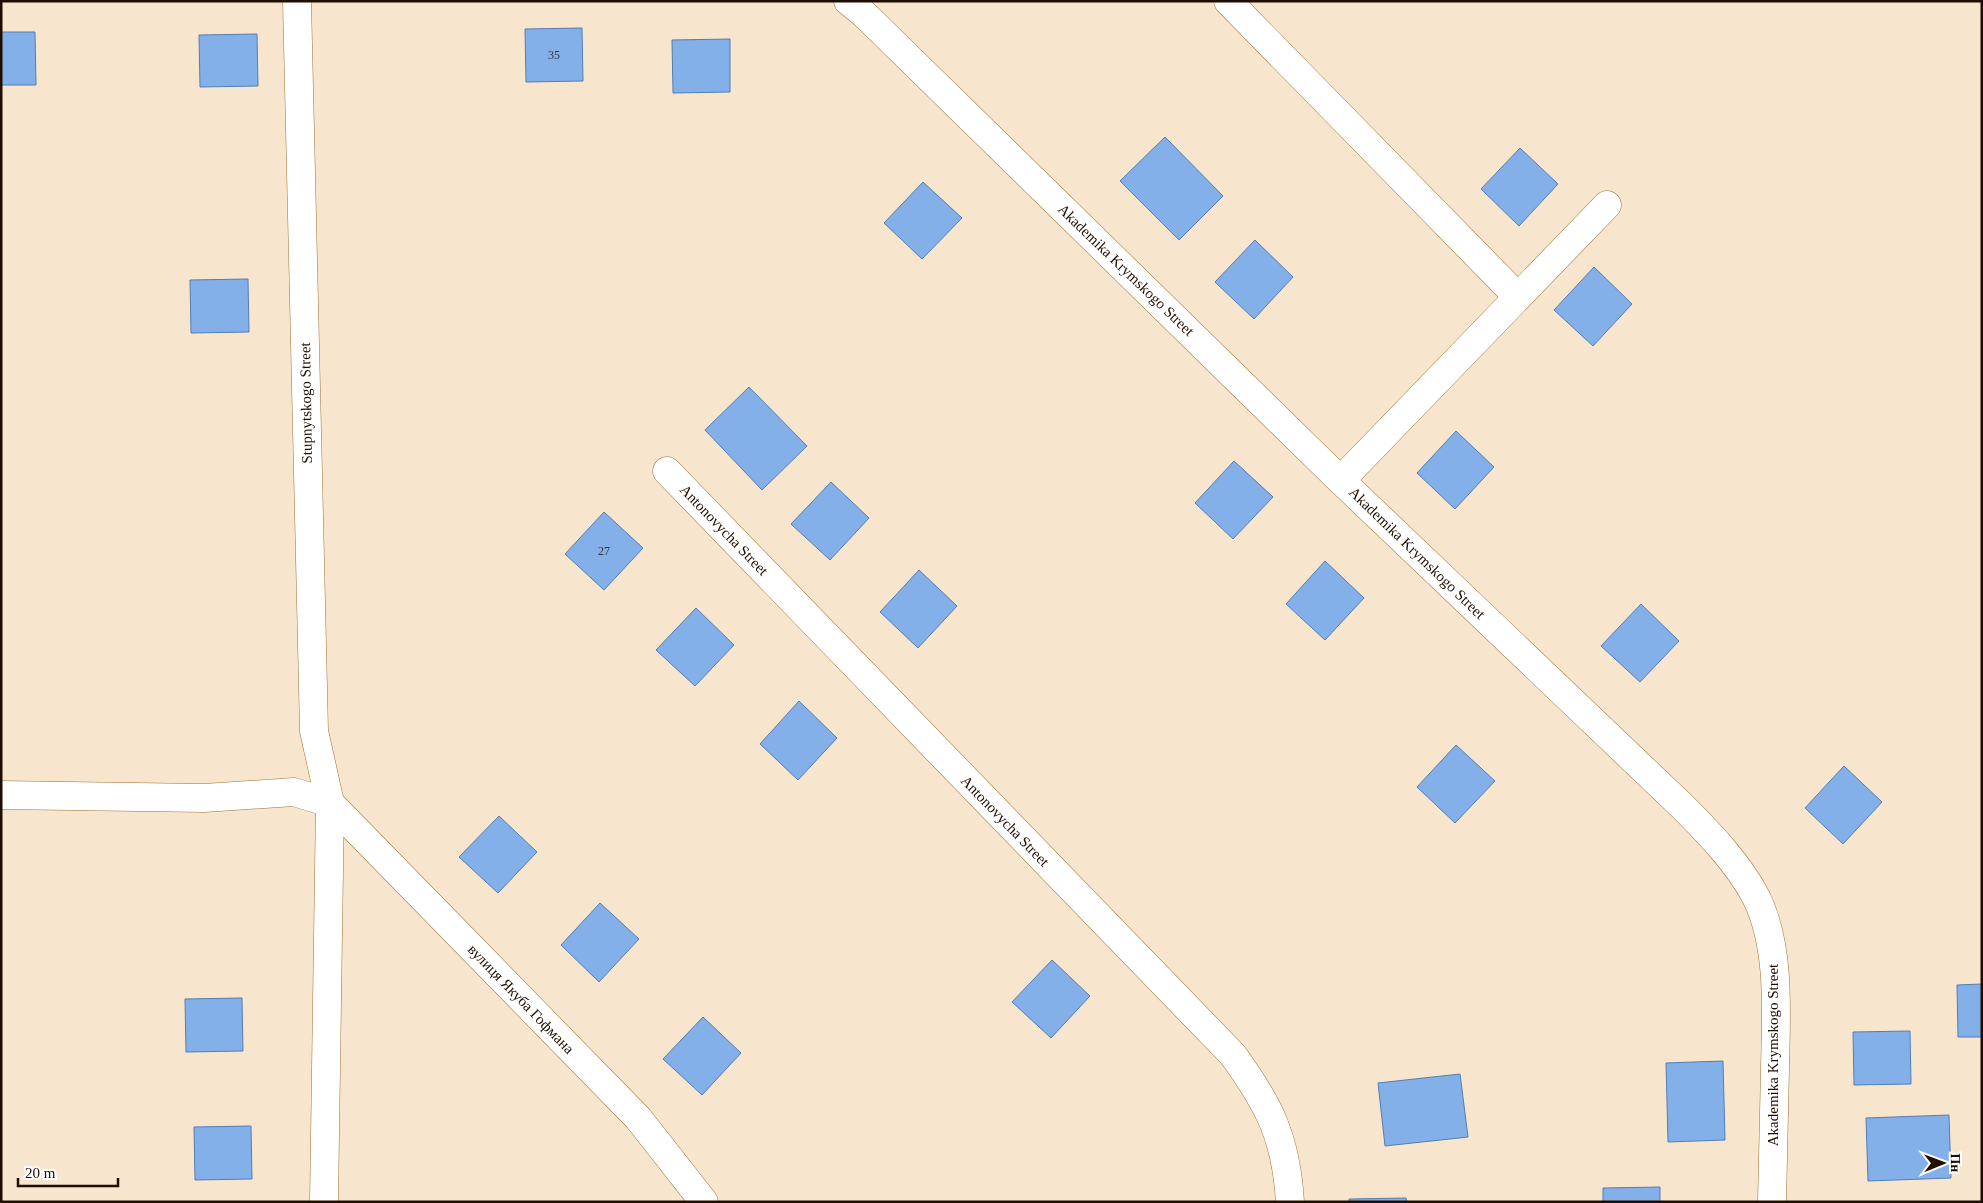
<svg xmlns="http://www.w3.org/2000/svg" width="1983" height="1203" viewBox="0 0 1983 1203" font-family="'Times New Roman',serif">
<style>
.building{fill:#84b0e9;stroke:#537db3}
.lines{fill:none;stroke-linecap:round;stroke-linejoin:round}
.minor-casing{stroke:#9b7233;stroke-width:29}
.minor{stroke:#fff;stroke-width:28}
.labels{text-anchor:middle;stroke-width:4;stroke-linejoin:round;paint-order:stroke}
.number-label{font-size:12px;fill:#38363a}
.street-label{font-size:15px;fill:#1e0e00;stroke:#fff}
</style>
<rect width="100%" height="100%" fill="#f8e5cd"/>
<g class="building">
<polygon points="582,28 583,81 526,82 525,29"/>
<polygon points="1,32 35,32 36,85 1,85"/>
<polygon points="257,34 258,86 200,87 199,35"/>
<polygon points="730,39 730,92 673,93 672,40"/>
<polygon points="1165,137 1223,196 1179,240 1120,181"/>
<polygon points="1520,148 1558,184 1519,226 1481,189"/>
<polygon points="923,182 962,218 922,259 884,223"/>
<polygon points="1255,240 1293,277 1254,319 1215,282"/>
<polygon points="1594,267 1632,304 1593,346 1554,310"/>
<polygon points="248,279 249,332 191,333 190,280"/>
<polygon points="749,387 807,446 762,490 705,430"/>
<polygon points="1456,431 1494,467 1455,509 1417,473"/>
<polygon points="1234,461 1273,497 1233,539 1195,503"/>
<polygon points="831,482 869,518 830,560 791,524"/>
<polygon points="604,512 643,548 604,590 565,554"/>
<polygon points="1325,561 1364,598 1325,640 1286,604"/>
<polygon points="919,570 957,606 918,648 880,612"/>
<polygon points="1641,604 1679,641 1640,682 1601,646"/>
<polygon points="696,608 734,645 695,686 656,650"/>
<polygon points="799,701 837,738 798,780 760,744"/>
<polygon points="1456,745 1495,781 1455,823 1417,787"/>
<polygon points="1844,766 1882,802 1843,844 1805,808"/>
<polygon points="499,816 537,852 498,893 459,857"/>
<polygon points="600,903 639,939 599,982 561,945"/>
<polygon points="1052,960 1090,996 1051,1038 1012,1002"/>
<polygon points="1982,984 1982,1037 1958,1037 1957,985"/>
<polygon points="242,998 243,1051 186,1052 185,999"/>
<polygon points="703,1017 741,1053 702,1095 663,1059"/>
<polygon points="1910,1031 1911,1084 1854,1085 1853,1032"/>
<polygon points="1723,1061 1725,1140 1668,1142 1666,1063"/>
<polygon points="1460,1074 1468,1137 1385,1146 1378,1083"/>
<polygon points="1949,1115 1951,1178 1868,1181 1866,1118"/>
<polygon points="251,1126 252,1179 195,1180 194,1127"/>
<polygon points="1660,1187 1660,1202 1603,1202 1603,1188"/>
<polygon points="1406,1198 1407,1202 1349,1202 1349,1199"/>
</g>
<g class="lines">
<defs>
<g id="minor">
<polyline points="297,1 314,731 330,803 324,1202"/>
<path d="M848,1L864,14L1336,476L1682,806C1710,834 1738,863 1756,897C1781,947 1776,1015 1775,1069C1774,1113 1773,1158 1772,1202"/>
<polyline points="1228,1 1517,296"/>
<path d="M667,471L1233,1055C1270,1106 1286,1138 1290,1202"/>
<polyline points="1341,480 1607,205"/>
<polyline points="1,795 204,798 294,792 330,803 638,1118 704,1202"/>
</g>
</defs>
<use href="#minor" class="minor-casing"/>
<use href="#minor" class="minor"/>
</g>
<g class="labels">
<g class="number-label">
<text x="554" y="59">35</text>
<text x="604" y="555">27</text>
</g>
<g class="street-label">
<text transform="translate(1126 270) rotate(44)" y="5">Akademika Krymskogo Street</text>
<text transform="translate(306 403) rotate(-91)" y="5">Stupnytskogo Street</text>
<text transform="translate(724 530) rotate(46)" y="5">Antonovycha Street</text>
<text transform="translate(1417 553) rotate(44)" y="5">Akademika Krymskogo Street</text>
<text transform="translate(1005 821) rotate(46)" y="5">Antonovycha Street</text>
<text transform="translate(521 999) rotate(46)" y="5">вулиця Якуба Гофмана</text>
<text transform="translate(1773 1055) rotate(-90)" y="5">Akademika Krymskogo Street</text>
</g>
</g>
<rect width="1983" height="1203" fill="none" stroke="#1e0e00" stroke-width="5"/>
<g transform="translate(1943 1163) rotate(89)" stroke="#ffffff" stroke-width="4" paint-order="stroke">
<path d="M0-4L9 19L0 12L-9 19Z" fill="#1e0e00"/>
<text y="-8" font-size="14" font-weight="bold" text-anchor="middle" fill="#1e0e00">Пн</text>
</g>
<path d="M18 1178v8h100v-8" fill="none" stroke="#1e0e00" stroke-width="2.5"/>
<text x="25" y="1178" font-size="15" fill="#1e0e00" stroke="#ffffff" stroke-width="4" paint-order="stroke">20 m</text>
</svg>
